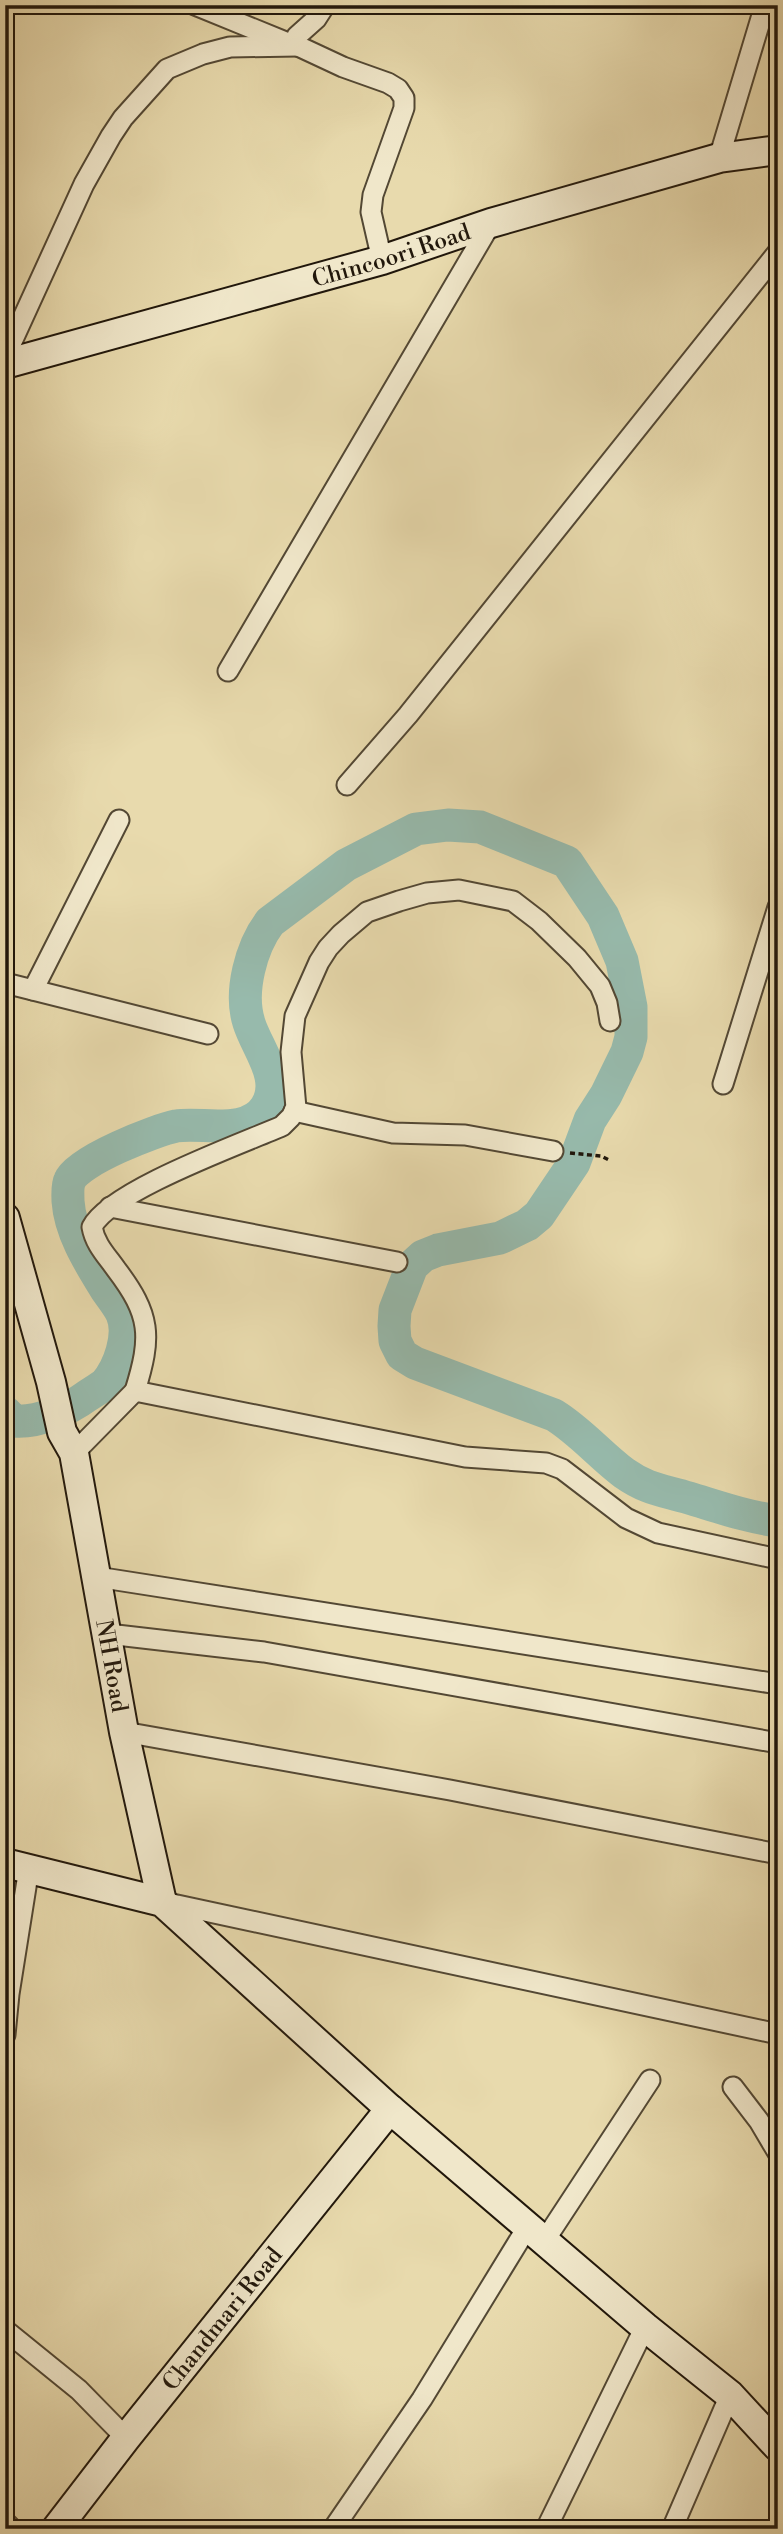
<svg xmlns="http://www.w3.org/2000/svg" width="783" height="2534" viewBox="0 0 783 2534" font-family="'Libre Bodoni',serif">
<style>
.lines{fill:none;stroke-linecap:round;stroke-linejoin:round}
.river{stroke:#97baac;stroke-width:33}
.street-casing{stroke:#534834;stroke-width:23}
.secondary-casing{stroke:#21170b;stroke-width:32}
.path{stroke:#21170b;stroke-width:3.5;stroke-dasharray:5 3.5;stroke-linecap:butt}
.street{stroke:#f0e7ca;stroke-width:19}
.secondary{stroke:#f0e7ca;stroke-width:28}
.labels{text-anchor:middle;stroke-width:5;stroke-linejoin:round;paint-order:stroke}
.street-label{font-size:23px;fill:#21170b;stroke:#f0e7ca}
</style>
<rect width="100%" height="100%" fill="#e8daad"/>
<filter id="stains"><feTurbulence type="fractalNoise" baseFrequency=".00286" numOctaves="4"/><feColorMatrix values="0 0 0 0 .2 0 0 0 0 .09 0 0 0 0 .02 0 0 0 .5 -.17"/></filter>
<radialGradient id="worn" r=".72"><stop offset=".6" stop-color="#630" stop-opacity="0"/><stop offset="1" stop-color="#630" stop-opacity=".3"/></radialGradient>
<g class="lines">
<path class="river" d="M5,1412L14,1421C38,1423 68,1410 87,1396C93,1392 100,1388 105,1384C119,1368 131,1335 122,1314C118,1305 110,1296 105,1288C89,1262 70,1232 68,1201C68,1195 67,1186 70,1180C77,1161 156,1130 176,1126C204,1122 248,1136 266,1107C284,1079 257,1049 249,1023C239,992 251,947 270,922L346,865L416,829L448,825L480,827L567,862L603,916L622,961L631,1007V1037L627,1052L606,1095L590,1120L574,1163L539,1215L527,1225L500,1238L438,1250L423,1256L412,1266L395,1310L394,1326L395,1341L402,1355L415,1363L554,1415C580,1431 600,1455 624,1473C648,1490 663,1490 689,1498C719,1507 747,1517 778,1521"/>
<defs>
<g id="street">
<polyline points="195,5 288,43"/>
<polyline points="325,5 316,19 297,36 298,46 343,67 388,83 398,89 404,98 404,108 373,195 371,212 382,260"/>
<polyline points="719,158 765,5"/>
<polyline points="5,357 84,184 111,136 123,118 167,69 203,54 230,47 298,46"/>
<polyline points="228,671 491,223"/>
<polyline points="347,785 408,715 778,252"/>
<polyline points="5,983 208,1034"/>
<polyline points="33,990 119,820"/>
<polyline points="723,1084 778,907"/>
<polyline points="294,1111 393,1133 465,1135 553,1151"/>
<polyline points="110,1207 397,1262"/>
<path d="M135,1391C152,1336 151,1315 116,1269C106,1255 95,1244 92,1227C110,1191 241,1144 282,1126L291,1117L296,1108L291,1052L295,1016L319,962L328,948L341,934L367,912L399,901L427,893L459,890L513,901L539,921L577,958L600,986L607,1003L610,1021"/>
<polyline points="74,1453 135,1391 465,1457 546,1463 562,1469 626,1518 658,1533 778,1559"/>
<polyline points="97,1577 778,1684"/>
<polyline points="108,1634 264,1652 778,1743"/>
<polyline points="124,1732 450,1790 778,1854"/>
<polyline points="163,1902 778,2034"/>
<polyline points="5,2035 9,1994 29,1868"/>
<polyline points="733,2087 759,2121 778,2153"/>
<polyline points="545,2240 650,2080"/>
<polyline points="5,2330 79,2390 126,2438"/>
<polyline points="5,2522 12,2529"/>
<polyline points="333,2529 422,2399 528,2226"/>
<polyline points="546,2529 645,2327"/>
<polyline points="672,2529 730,2395"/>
</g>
<g id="secondary">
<path id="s1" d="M5,364L382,260L491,223L719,158L778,150"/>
<path id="s2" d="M5,1218L51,1382L62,1432L74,1453L124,1732L162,1902"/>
<polyline points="5,1863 162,1902 390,2109 645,2327 730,2395 778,2447"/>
<path id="s3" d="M56,2529L126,2438L390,2109"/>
</g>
</defs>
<use href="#street" class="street-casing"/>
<use href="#secondary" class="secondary-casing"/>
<polyline class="path" points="570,1153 601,1156 609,1160"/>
<use href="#street" class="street"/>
<use href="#secondary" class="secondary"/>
</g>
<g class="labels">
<g class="street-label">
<text dy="8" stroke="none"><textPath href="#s1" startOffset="401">Chincoori Road</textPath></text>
<text dy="8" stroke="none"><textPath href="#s2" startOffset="462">NH Road</textPath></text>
<text dy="8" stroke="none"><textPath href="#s3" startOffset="268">Chandmari Road</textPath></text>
</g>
</g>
<rect width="783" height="2534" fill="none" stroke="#e8daad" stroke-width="28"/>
<rect x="7" y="7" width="769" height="2520" fill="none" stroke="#21170b" stroke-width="3.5"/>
<rect x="14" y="14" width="755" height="2506" fill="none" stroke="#21170b" stroke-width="2"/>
<rect width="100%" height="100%" filter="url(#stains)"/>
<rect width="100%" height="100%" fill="url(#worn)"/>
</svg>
